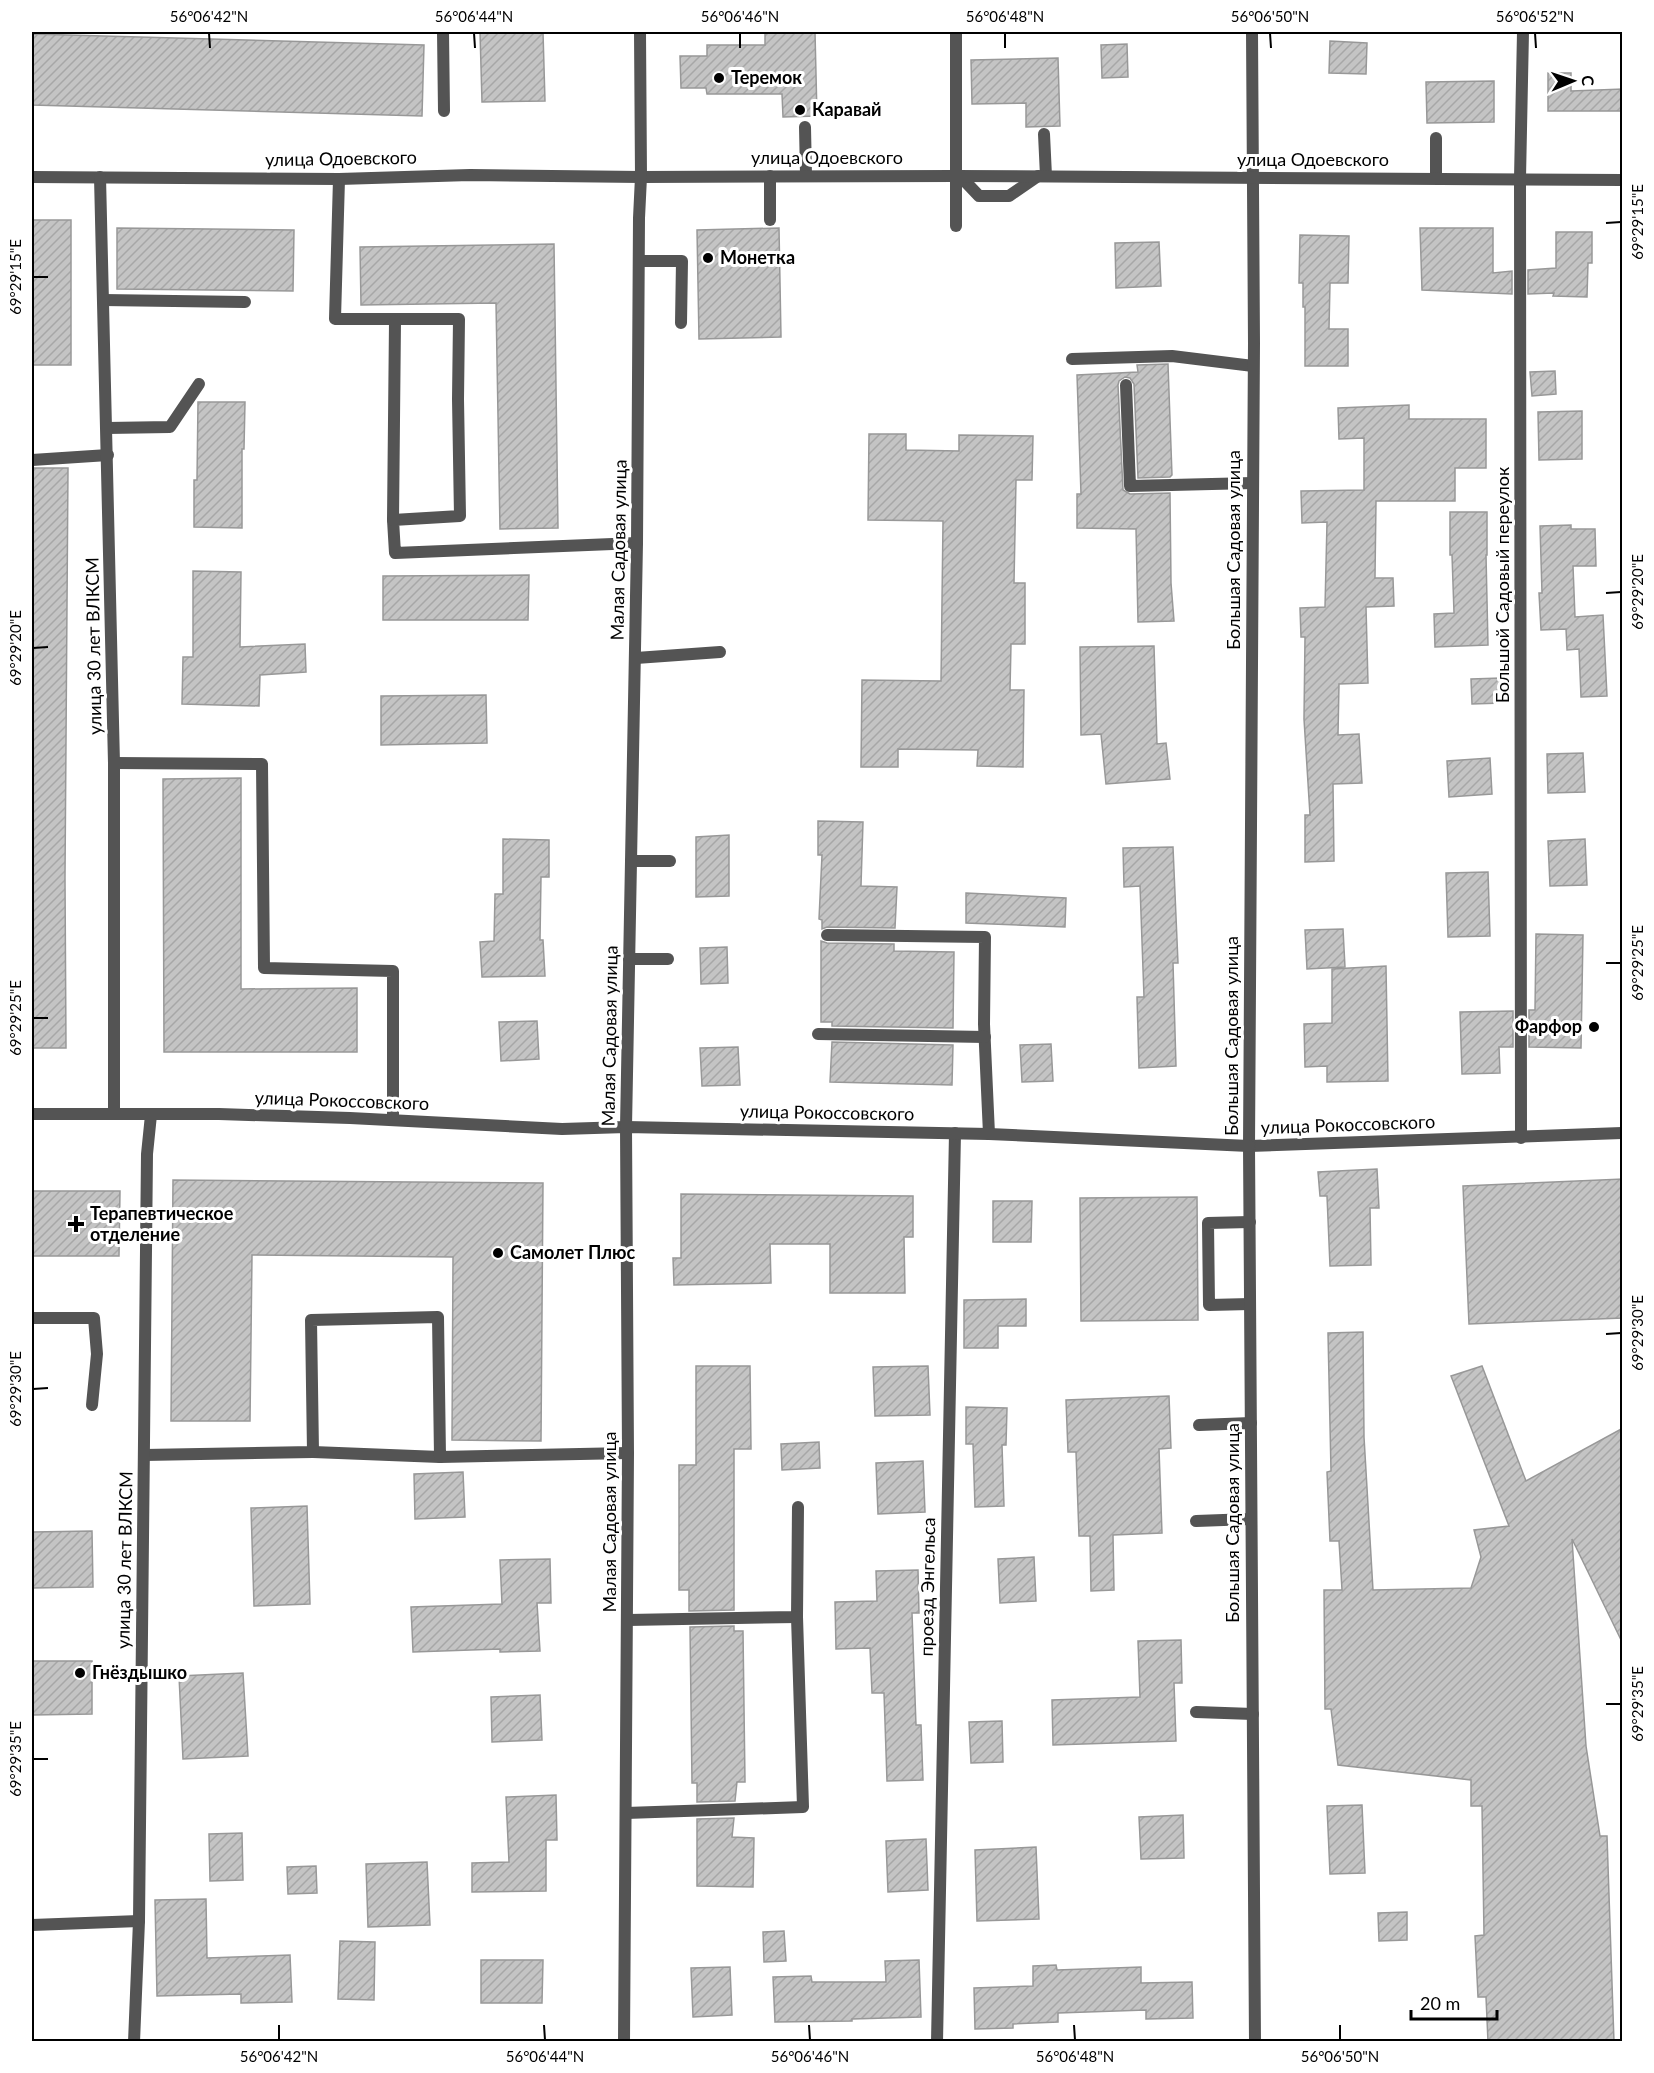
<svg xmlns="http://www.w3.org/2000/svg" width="1654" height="2073" viewBox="0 0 1654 2073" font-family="Lato,sans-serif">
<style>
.building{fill:url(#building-hatch);stroke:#989898;stroke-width:1.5}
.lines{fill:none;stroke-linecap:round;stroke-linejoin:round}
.service{stroke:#545454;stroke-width:12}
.minor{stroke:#545454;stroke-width:12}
.tertiary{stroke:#545454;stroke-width:12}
.ticks{fill:none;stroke:#000;stroke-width:2}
.poi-dot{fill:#000;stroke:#fff;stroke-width:2}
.labels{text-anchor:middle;stroke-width:6;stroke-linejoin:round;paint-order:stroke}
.poi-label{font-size:18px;font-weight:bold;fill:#000;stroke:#fff;text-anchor:start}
.street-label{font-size:18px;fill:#000;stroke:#fff}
.neatline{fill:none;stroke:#000;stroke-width:2}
.ticks-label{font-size:15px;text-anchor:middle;fill:#000}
</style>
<defs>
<pattern id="building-hatch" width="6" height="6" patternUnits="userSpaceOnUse" patternTransform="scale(1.5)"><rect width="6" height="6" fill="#c4c4c4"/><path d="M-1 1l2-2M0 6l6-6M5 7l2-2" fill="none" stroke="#a7a7a7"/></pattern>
</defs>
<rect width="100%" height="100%" fill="#fff"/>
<g class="building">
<polygon points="480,32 543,32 545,101 482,102"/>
<polygon points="765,32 815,32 817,116 783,117 782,94 707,94 706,88 681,88 680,56 707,56 707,45 765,45"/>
<polygon points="32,34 424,45 422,116 32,105"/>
<polygon points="1330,41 1367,43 1366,74 1329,73"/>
<polygon points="1127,44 1128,77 1102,78 1101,45"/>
<polygon points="1058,58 1060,126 1026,127 1026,103 972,104 971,60"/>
<polygon points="1548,73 1571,73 1571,91 1623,89 1623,111 1548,111"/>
<polygon points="1494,81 1494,122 1427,123 1426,82"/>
<rect x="32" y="220" width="39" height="145"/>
<polygon points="117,228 294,230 293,291 117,289"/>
<polygon points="779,228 781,337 699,339 697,230"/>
<polygon points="1420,228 1493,228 1493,273 1512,271 1512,294 1422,290"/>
<polygon points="1556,232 1592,232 1592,263 1588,263 1587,297 1553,296 1554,293 1528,294 1528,270 1556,268"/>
<polygon points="1300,235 1349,236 1348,283 1330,283 1329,329 1348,329 1348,366 1305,366 1305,307 1303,307 1303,283 1299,283"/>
<polygon points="1159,242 1161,286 1116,288 1115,243"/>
<polygon points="554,244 558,528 500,529 496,303 361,305 360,247"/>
<polygon points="1168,364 1172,475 1170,477 1138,478 1134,384 1130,378 1125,377 1119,381 1118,385 1123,490 1130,494 1170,493 1171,583 1174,621 1138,622 1136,529 1077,528 1077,494 1081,494 1077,375 1138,372 1137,365"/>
<polygon points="1555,371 1556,394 1532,396 1530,372"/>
<polygon points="198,402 245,402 244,449 242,449 242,528 194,527 194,480 197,480"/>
<polygon points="1409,405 1409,419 1486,419 1486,468 1455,468 1455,501 1376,501 1375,578 1393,578 1394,606 1366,607 1368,683 1339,684 1338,735 1359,734 1362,783 1333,784 1334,861 1305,862 1305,815 1310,815 1304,719 1305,637 1301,637 1300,608 1325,607 1327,522 1302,523 1301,491 1364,490 1364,438 1339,439 1338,408"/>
<polygon points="1582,411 1582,459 1539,460 1538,412"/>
<polygon points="869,434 906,434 906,450 959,451 959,435 1033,436 1032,480 1016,480 1014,583 1025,583 1025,644 1011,644 1010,690 1024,690 1023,767 977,766 978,750 898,749 898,767 861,767 862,680 941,681 943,521 868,520"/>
<polygon points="32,468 68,468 65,877 66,1048 32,1048"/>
<polygon points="1450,512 1487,512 1487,555 1486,555 1488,645 1435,647 1434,614 1454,613 1452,555 1450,555"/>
<polygon points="1571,525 1571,529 1595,529 1596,566 1573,566 1575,617 1603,615 1607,696 1581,697 1579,649 1567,650 1566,629 1541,630 1539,593 1542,593 1540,526"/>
<polygon points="193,571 241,572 240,647 305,644 306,672 260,675 259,706 182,704 183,657 193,657"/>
<polygon points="529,575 528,620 383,620 383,576"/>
<polygon points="1154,646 1157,744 1166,743 1170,779 1106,784 1101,734 1081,735 1080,647"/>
<polygon points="1501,678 1502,703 1472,704 1471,679"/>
<polygon points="486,695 487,743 381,745 381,696"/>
<polygon points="1583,753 1585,792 1548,793 1547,754"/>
<polygon points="1490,758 1492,794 1449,797 1447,761"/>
<polygon points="241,778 241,989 357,988 357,1052 164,1052 163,779"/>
<polygon points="818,821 863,822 861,886 897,887 895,928 827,927 822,929 822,920 819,919 822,855 818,855"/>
<polygon points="729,835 729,896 696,897 696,837"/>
<polygon points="503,839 549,840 549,877 541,877 540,940 543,940 545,976 482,977 480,942 494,941 495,894 503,894"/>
<polygon points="1585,839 1587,885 1550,886 1548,841"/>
<polygon points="1173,847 1178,963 1173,963 1176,1066 1139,1068 1137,997 1144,997 1140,886 1124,887 1123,848"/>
<polygon points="1488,872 1490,936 1448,937 1446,873"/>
<polygon points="966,893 1066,898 1065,927 966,923"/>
<polygon points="1343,929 1345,967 1307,969 1305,930"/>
<polygon points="1536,934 1583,935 1581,1048 1529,1047 1529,1010 1535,1010"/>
<polygon points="821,941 827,943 894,944 894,951 954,952 953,1028 832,1026 832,1022 821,1022"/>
<polygon points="727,947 728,983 701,984 700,948"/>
<polygon points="1386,966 1388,1081 1327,1082 1327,1066 1305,1067 1304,1024 1332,1023 1332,969"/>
<polygon points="1513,1011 1513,1047 1499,1047 1500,1073 1462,1074 1460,1012"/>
<polygon points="537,1021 539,1059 501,1061 499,1022"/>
<polygon points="832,1042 953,1045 952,1085 830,1082"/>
<polygon points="1051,1044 1053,1081 1022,1082 1020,1045"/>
<polygon points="738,1047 740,1085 702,1086 700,1048"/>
<polygon points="1377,1169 1379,1208 1370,1208 1371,1265 1330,1266 1327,1196 1320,1196 1318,1172"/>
<polygon points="1623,1179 1623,1318 1469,1324 1463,1186"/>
<polygon points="173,1180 543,1183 541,1441 452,1440 453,1257 252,1255 250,1421 171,1421"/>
<polygon points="32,1191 120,1191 119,1256 32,1256"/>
<polygon points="681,1194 913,1196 913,1237 904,1237 905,1293 830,1293 830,1244 770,1244 771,1283 674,1285 673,1258 681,1258"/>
<polygon points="1197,1197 1198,1320 1081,1321 1080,1198"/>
<polygon points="993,1201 1032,1201 1031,1242 993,1242"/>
<polygon points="1026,1299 1026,1326 998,1326 998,1348 964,1348 964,1300"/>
<polygon points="1363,1332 1364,1437 1373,1590 1471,1588 1481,1557 1474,1530 1509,1526 1451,1376 1482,1366 1526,1481 1623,1428 1623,1644 1572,1539 1586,1746 1600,1836 1607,1836 1614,2042 1488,2042 1486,1997 1478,1997 1475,1936 1484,1935 1482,1806 1471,1806 1471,1780 1338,1765 1331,1709 1325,1709 1324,1590 1342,1590 1339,1541 1330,1541 1327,1472 1331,1471 1328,1333"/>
<polygon points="696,1366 750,1366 751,1449 734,1449 734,1610 689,1611 689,1590 679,1590 679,1465 696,1465"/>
<polygon points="928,1366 930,1415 875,1416 873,1367"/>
<polygon points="1169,1396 1171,1448 1159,1449 1162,1533 1113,1535 1114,1590 1091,1591 1090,1536 1079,1536 1076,1452 1068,1452 1066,1400"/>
<polygon points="966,1407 1007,1408 1006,1445 1002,1445 1004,1506 975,1507 973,1444 966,1444"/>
<polygon points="819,1442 820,1468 782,1470 781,1444"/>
<polygon points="923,1461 925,1512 878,1514 876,1463"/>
<polygon points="463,1472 465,1517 415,1519 414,1474"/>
<polygon points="307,1506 310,1604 254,1606 251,1508"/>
<polygon points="92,1531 93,1587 32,1588 32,1532"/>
<polygon points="1034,1557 1036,1601 1000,1603 998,1559"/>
<polygon points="550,1559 551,1603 537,1603 540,1651 500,1652 500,1649 413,1652 411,1607 502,1604 500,1560"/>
<polygon points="918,1570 919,1613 912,1613 916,1725 921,1725 923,1780 887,1781 884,1693 872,1693 870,1648 836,1649 835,1602 877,1601 876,1571"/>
<polygon points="734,1626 734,1631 743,1631 745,1782 737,1782 735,1801 697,1802 697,1783 692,1783 690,1627"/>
<polygon points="1181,1640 1182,1683 1174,1683 1176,1741 1053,1745 1052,1700 1140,1697 1138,1641"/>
<polygon points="32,1661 92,1661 92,1714 32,1715"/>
<polygon points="243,1673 248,1756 183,1759 179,1676"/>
<polygon points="540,1695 542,1740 492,1742 491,1697"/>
<polygon points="1002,1721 1003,1762 971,1763 969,1722"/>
<polygon points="556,1795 557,1840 546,1840 546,1891 472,1892 472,1863 509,1862 506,1797"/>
<polygon points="1362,1805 1365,1873 1330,1874 1327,1806"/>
<polygon points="1183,1815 1184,1858 1141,1859 1139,1817"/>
<polygon points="734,1818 732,1837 754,1838 753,1887 697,1886 697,1819"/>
<polygon points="242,1833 243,1880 210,1881 209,1834"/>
<polygon points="926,1839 928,1890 888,1892 886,1841"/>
<polygon points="1036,1847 1039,1919 977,1921 975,1850"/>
<polygon points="427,1862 430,1925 368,1927 366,1864"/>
<polygon points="316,1866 317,1893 288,1894 287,1867"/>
<polygon points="206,1899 207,1958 290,1955 292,2002 241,2003 241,1994 157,1996 155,1900"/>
<polygon points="1407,1912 1407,1940 1379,1941 1378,1913"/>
<polygon points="784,1931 786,1961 764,1962 763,1932"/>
<polygon points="340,1941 375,1942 374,2000 338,1999"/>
<polygon points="481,1960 543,1960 542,2003 481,2003"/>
<polygon points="919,1960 921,2017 852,2019 852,2021 775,2022 773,1977 811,1976 812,1982 886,1982 885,1961"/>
<polygon points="1056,1965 1057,1970 1141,1967 1141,1983 1192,1982 1193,2018 1146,2019 1146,2010 1058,2013 1058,2022 1013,2024 1013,2028 975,2029 974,1988 1033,1986 1033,1966"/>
<polygon points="730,1967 732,2015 693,2017 691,1968"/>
</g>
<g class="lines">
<g class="service">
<polyline points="443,32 444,111"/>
<polyline points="805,127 806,175"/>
<polyline points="1044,134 1046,176"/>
<polyline points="960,176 979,196 1009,196 1038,176"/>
<polyline points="1436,178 1436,138"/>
<polyline points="339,179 335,319 459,319 458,399 460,516 393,520 395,553 637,543"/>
<polyline points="770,220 770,176"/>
<polyline points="956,226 956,176"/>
<polyline points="639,261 682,261 681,323"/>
<polyline points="103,300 245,302"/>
<polyline points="1072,359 1172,356 1253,366"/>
<polyline points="1126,385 1130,486 1253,483"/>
<polyline points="107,428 170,427 199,384"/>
<polyline points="32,460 108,455"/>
<polyline points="393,520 395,321"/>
<polyline points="636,658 720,652"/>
<polyline points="114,763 262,764 264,968 393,971 393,1120"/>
<polyline points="631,861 670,861"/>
<polyline points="827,935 985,937 984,1024 989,1134"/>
<polyline points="629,959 668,959"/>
<polyline points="818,1034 985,1037"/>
<polyline points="1250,1222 1208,1223 1209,1305 1250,1304"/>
<polyline points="32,1318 94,1318 97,1354 92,1405"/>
<polyline points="1199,1425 1251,1423"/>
<polyline points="313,1452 440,1457"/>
<polyline points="144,1455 313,1452 311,1320 438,1317 440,1457 628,1453"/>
<polyline points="1196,1521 1251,1519"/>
<polyline points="628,1620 797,1617 798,1507"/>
<polyline points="1196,1712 1253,1714"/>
<polyline points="626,1813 803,1807 797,1617"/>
<polyline points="32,1925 139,1921"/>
</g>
<g class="minor">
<polyline points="956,176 956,32"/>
<polyline points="32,177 339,179 470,175 641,177"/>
<polyline points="100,177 114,763 114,1114"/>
<polyline points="1521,1138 1520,178 1523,32"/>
<polyline points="1249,1146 1622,1133"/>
<polyline points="134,2042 139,1921 147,1154 151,1115"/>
<polyline points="937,2042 955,1133"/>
</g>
<g class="tertiary">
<polyline points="1252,32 1254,343 1249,1146 1255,2042"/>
<polyline points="641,177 956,176 1622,180"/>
<polyline points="32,1114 219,1114 350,1118 562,1129 626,1127 989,1134 1249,1146"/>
<polyline points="624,2042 628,1453 626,1127 637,543 639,218 641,177 640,32"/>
</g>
</g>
<path class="ticks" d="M209,33L210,48M474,33L475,48M740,33V48M1005,33V48M1270,33L1271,48M1535,33L1536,48M1606,223L1621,222M33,277H48M1606,593L1621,592M33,648L48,647M1606,963H1621M33,1018H48M1606,1334L1621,1333M33,1389L48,1388M1606,1704H1621M33,1759H48M279,2025V2040M544,2025L545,2040M809,2025L810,2040M1074,2025L1075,2040M1340,2025V2040"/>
<g class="poi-dot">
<circle cx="719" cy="78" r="6"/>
<circle cx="800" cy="110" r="6"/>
<circle cx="708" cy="258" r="6"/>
<circle cx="1594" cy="1027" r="6"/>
<path d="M73 1215h6v6h6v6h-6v6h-6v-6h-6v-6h6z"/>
<circle cx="498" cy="1253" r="6"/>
<circle cx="80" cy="1673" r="6"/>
</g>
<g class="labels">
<g class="poi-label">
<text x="731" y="84">Теремок</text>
<text x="812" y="116">Каравай</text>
<text x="720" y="264">Монетка</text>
<text x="1582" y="1033" text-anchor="end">Фарфор</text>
<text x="90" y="1220">Терапевтическое<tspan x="90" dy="21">отделение</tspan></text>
<text x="510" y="1259">Самолет Плюс</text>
<text x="92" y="1679">Гнёздышко</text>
</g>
<g class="street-label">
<text x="827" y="164">улица Одоевского</text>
<text transform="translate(341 159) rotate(-1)" y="6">улица Одоевского</text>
<text x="1313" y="166">улица Одоевского</text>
<text transform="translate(619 550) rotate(-89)" y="6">Малая Садовая улица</text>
<text transform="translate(1234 550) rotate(-90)" y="6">Большая Садовая улица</text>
<text transform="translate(1503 585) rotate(-90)" y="6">Большой Садовый переулок</text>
<text transform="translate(94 646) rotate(-91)" y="6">улица 30 лет ВЛКСМ</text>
<text transform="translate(610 1036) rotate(-89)" y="6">Малая Садовая улица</text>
<text transform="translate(1232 1036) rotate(-90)" y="6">Большая Садовая улица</text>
<text transform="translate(342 1101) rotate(2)" y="6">улица Рокоссовского</text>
<text transform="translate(827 1113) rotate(1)" y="6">улица Рокоссовского</text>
<text transform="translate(1348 1125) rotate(-2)" y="6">улица Рокоссовского</text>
<text transform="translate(610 1522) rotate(-90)" y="6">Малая Садовая улица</text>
<text transform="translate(1233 1523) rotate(-90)" y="6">Большая Садовая улица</text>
<text transform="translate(125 1560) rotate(-89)" y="6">улица 30 лет ВЛКСМ</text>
<text transform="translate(928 1587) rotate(-89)" y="6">проезд Энгельса</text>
</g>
</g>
<rect width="1654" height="2073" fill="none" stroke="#ffffff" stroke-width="66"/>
<g transform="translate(1573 81) rotate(88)" stroke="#ffffff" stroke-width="4.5" paint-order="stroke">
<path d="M0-4.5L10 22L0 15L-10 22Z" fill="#000000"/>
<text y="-9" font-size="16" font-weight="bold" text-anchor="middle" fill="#000000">С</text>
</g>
<path d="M1411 2010v9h86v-9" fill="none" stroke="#000000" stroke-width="3"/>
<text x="1420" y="2010" font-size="18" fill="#000000" stroke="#ffffff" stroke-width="4.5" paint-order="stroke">20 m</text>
<rect x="33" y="33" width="1588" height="2007" class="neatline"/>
<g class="ticks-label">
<text x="209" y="22">56°06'42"N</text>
<text x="474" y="22">56°06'44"N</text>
<text x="740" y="22">56°06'46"N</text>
<text x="1005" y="22">56°06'48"N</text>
<text x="1270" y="22">56°06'50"N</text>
<text x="1535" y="22">56°06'52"N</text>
<text transform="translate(1638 222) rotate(-90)" y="5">69°29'15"E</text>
<text transform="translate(16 277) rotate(-90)" y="5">69°29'15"E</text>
<text transform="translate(1638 592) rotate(-90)" y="5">69°29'20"E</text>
<text transform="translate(16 648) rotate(-90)" y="5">69°29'20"E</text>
<text transform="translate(1638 963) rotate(-90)" y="5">69°29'25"E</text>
<text transform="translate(16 1018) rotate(-90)" y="5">69°29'25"E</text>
<text transform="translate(1638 1333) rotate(-90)" y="5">69°29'30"E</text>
<text transform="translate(16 1389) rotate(-90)" y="5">69°29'30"E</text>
<text transform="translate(1638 1704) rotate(-90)" y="5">69°29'35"E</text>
<text transform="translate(16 1759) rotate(-90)" y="5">69°29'35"E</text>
<text x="279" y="2062">56°06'42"N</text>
<text x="545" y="2062">56°06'44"N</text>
<text x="810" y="2062">56°06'46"N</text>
<text x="1075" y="2062">56°06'48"N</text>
<text x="1340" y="2062">56°06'50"N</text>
</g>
</svg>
